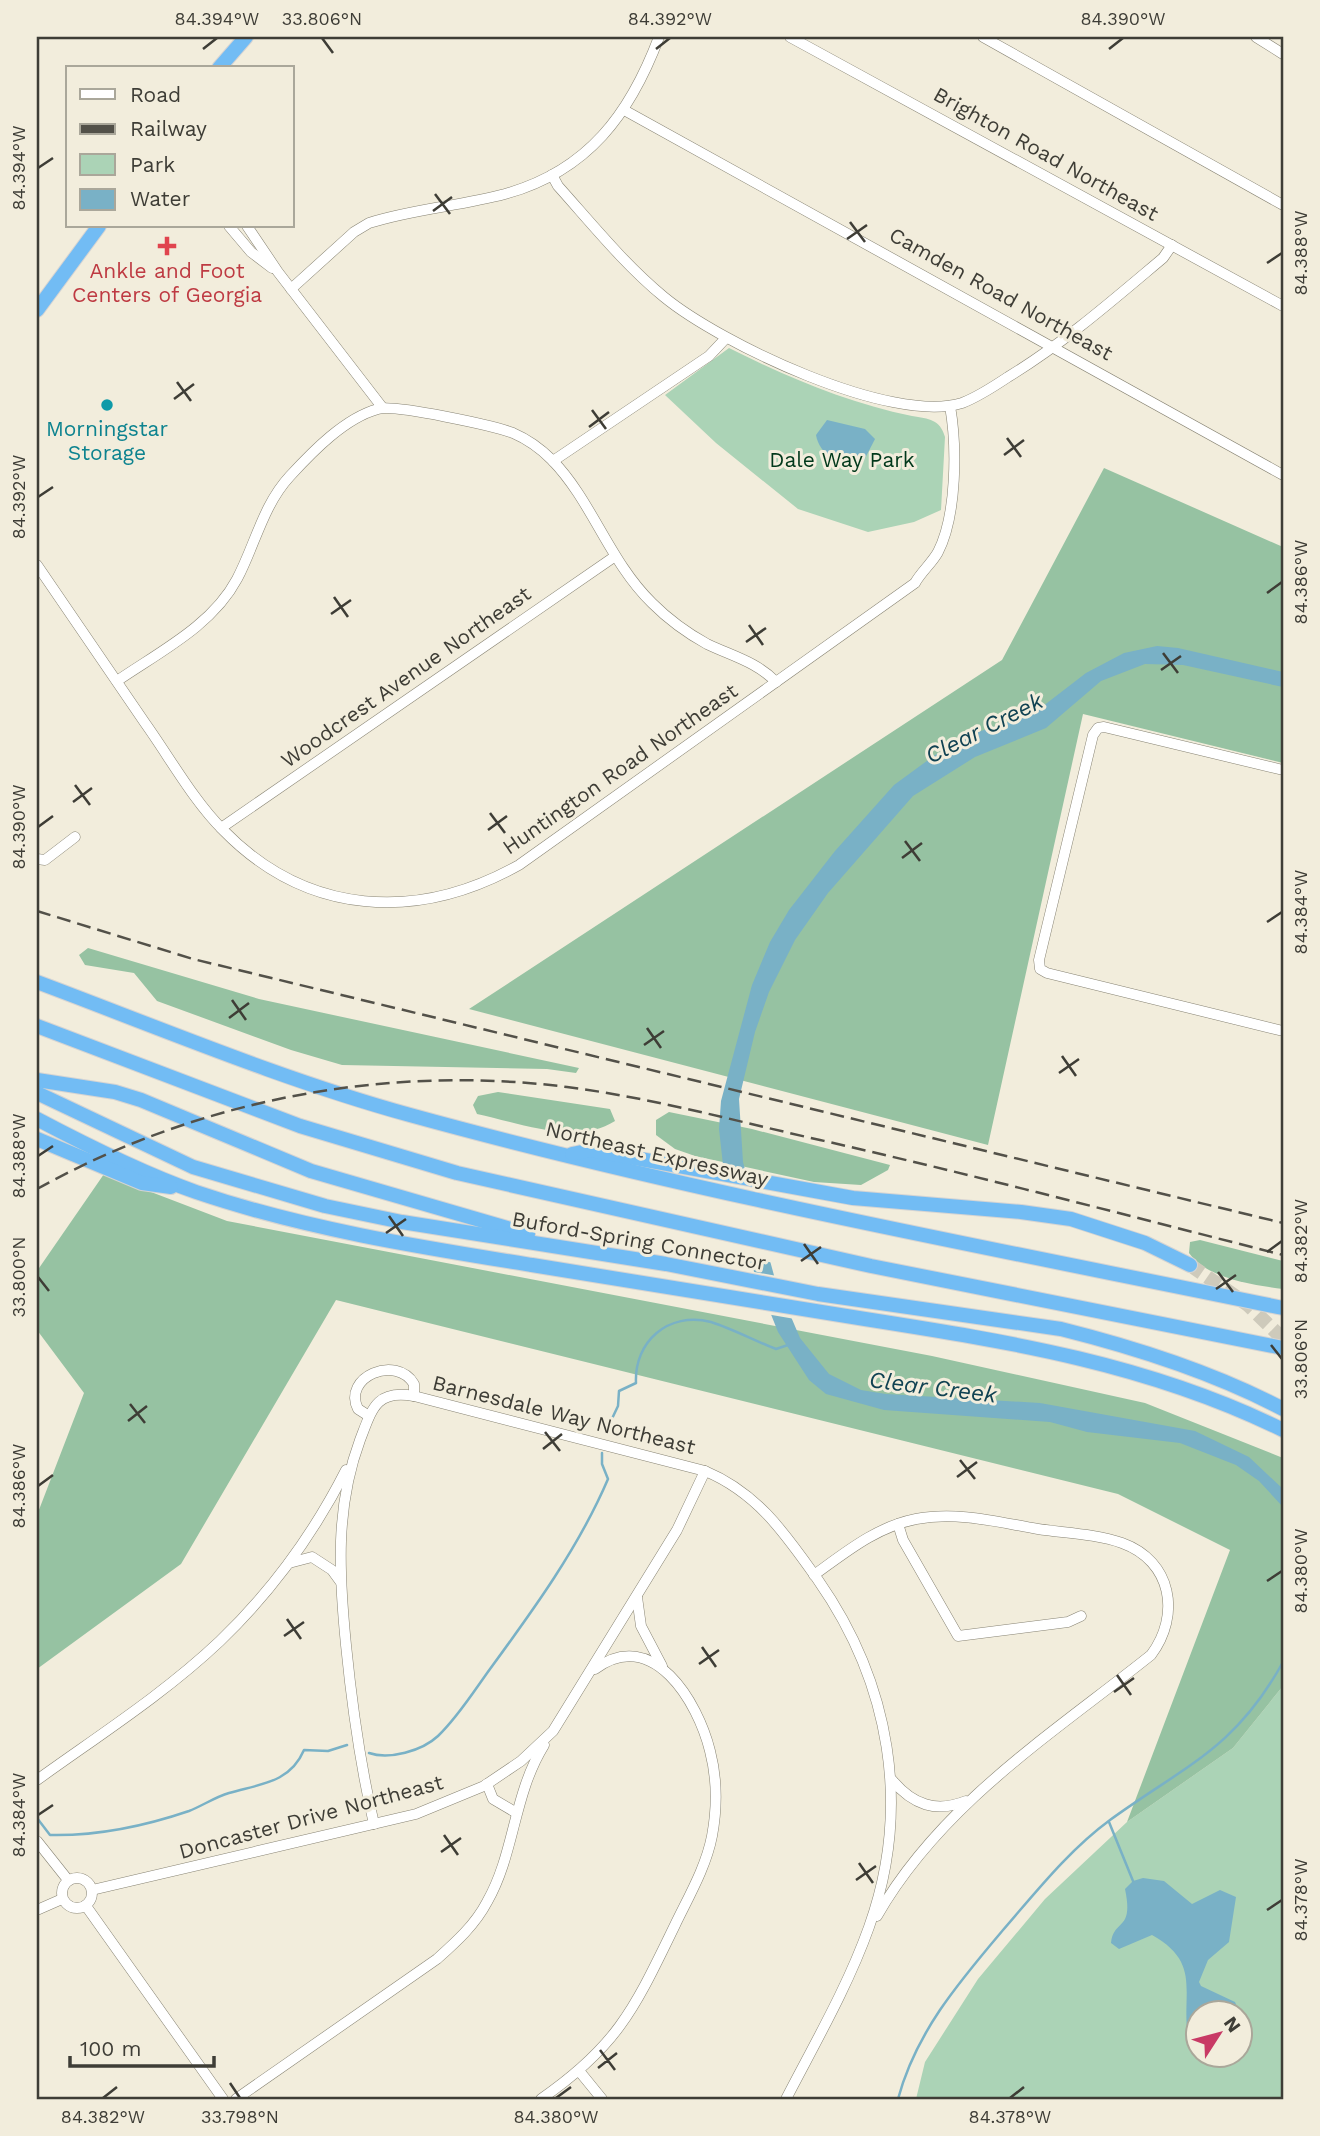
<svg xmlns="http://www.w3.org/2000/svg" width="1320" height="2136" viewBox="0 0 1320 2136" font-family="'Work Sans',sans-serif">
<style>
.green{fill:#abd3b6;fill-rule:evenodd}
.forest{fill:#96c2a2}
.water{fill:#79b1c6}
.pier{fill:#f2eddc}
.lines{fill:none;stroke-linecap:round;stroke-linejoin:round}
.stream{stroke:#79b1c6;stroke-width:2.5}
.highway-tunnel{stroke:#cecabb;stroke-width:14;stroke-dasharray:14 7;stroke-linecap:butt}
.minor-casing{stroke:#878373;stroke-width:11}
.highway-casing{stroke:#d5d4d3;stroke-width:16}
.minor{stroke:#fff;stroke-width:10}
.highway{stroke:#72bcf4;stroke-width:14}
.rail{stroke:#535149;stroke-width:2.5;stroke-dasharray:14 7;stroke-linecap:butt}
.ticks{fill:none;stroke:#3e3d36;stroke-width:2.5}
.health-dot{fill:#e0444e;stroke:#f2eddc;stroke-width:2.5}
.culture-dot{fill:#0f9aa8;stroke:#f2eddc;stroke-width:2.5}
.labels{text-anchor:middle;stroke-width:6;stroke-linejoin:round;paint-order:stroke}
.street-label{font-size:21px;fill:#3e3d36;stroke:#f2eddc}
.health-label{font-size:21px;fill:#be3a42;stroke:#f2eddc}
.culture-label{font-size:21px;fill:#0d838f;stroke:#f2eddc}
.park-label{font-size:21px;fill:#00381a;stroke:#f2eddc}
.water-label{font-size:23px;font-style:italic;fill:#104252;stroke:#f2eddc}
.neatline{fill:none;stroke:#3e3d36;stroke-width:2.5}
.ticks-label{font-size:18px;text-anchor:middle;fill:#3e3d36}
</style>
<rect width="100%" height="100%" fill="#f2eddc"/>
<g class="green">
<path d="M729,348C787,377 848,403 912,416C929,419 940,419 945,437L941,510L914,522L868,532L798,509L716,443L665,395Z"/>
<path d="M1283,1686V2099H916L925,2062L978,1979L1045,1899L1127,1822L1233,1748ZM1198,2014H1240V2056H1198Z"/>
</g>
<g class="forest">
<polygon points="1104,468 1283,547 1283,763 1083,714 988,1145 469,1009 1002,660"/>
<polygon points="88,948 259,999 579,1068 576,1073 547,1069 342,1065 291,1050 157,1001 134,973 85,965 79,955"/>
<path d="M498,1092L610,1109L615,1121C576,1146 520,1123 477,1114L473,1105L478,1096Z"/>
<polygon points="669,1112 752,1129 890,1165 888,1170 861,1185 814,1182 695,1156 675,1149 656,1135 656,1120"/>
<polygon points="104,1174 227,1221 932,1356 1145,1403 1283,1458 1283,1686 1233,1748 1127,1822 1230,1550 1118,1494 336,1300 181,1564 37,1669 37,1515 84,1393 37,1330 37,1271"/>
<path d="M1200,1240L1283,1261V1289C1253,1285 1208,1279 1189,1253L1190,1242Z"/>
</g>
<g class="water">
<path d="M827,420L865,429L875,439L858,472C840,467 819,454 816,435Z"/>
<polygon points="1157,646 1178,648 1283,672 1283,687 1183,665 1145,664 1101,681 1046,728 975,757 913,796 828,893 795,940 769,992 755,1032 739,1099 743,1162 775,1279 800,1338 829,1374 861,1390 886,1394 1040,1403 1195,1431 1249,1457 1283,1489 1283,1507 1259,1481 1236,1465 1180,1443 1087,1432 1050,1422 884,1410 826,1394 809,1380 778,1332 743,1244 723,1165 719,1129 721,1101 752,985 770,942 789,910 835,851 894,785 935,755 972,734 1034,713 1086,673 1124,653"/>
<path d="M1143,1878L1164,1881L1192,1904L1220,1890L1236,1897L1229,1942L1208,1960L1199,1982L1201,1986L1235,2002L1244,2023L1241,2034L1240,2014H1198L1197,2034L1188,2038C1181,1992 1202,1963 1152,1935L1119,1949L1111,1943C1114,1918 1134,1932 1125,1889L1133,1881Z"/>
</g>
<g class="pier">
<polygon points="720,1165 748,1170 774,1263 744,1257"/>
<polygon points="749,1271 777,1276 795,1319 766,1314"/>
</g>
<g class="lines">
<g class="stream">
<path d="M609,1425L618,1406L619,1391L636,1383C634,1342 668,1311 711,1322C733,1329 755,1341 776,1349L788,1345"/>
<path d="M369,1753C389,1760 422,1751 438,1736C458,1717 474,1691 490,1669C534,1609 579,1547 608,1479L602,1464V1453"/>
<path d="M37,1818L50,1835C96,1836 145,1826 189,1811C202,1806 215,1797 229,1793C260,1784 290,1783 304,1750L328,1751L347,1745"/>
<polyline points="1109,1822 1133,1881"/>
<path d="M898,2099C916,2032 959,1982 1003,1930C1036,1892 1069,1850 1110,1820C1186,1765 1235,1749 1283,1662"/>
</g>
<polyline class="highway-tunnel" points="1190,1265 1248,1305 1283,1339"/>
<defs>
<g id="minor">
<polyline points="790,37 1283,306"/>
<polyline points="983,37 1283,205"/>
<polyline points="1256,37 1283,54"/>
<polyline points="624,110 1283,475"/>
<path d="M552,175L558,186C592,224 625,265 664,297C720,343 891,425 962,403C978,397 993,387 1008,377C1064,343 1113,300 1163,258L1172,245"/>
<polyline points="229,226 251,252 272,268"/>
<polyline points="247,226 278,272 382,407"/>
<path d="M291,289L354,232L369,223C413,209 460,206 505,194C588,171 630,114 659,37"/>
<polyline points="553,461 709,356 726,338"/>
<path d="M37,565C73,618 109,670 145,723C170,758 193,800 223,830C307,916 417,922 519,865L915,583C921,572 932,563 938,552C957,515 957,446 950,406"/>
<path d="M117,681C159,652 212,626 237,579C255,545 263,505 290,476C313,451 345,418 378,409C394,404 495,426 513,433C527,439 541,449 552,460C592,501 609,561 652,603C668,619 687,633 707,644C732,656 757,662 776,682"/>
<polyline points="1283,770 1104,727 1098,728 1093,735 1039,960 1040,969 1047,973 1283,1031"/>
<polyline points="221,828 614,557"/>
<polyline points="37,859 45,860 75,837"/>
<path d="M369,1416L358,1409C342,1377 396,1354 414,1384V1396"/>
<polyline points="898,1524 903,1540 958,1636 1068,1622 1081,1616"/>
<polyline points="289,1563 312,1557 332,1570 340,1581"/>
<path d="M814,1575C846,1552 876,1527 916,1519C957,1511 997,1522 1038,1529C1065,1533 1096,1534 1122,1543C1172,1561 1181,1615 1151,1655C1052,1734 941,1804 877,1916"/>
<polyline points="637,1597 641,1626 662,1666"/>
<path d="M37,1780C98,1736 164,1694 220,1641C271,1592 314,1533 346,1470"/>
<path d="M892,1780C913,1805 936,1813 966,1801"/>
<polyline points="487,1784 493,1799 515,1812"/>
<path d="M374,1824C360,1764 352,1706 346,1645C339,1574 335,1507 360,1440C372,1409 376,1389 414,1396L705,1471C758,1493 786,1535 818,1580C890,1683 912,1807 869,1927C848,1986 815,2043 786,2099"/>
<polyline points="37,1841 68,1880"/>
<circle cx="77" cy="1893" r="15"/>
<polyline points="92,1890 416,1814 484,1786 521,1761 553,1731 677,1530 705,1471"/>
<polyline points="86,1906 223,2099"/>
<polyline points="37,1910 62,1899"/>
<polyline points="580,2072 602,2099"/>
<path d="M236,2099L437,1959C456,1942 475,1925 487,1902C515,1853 513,1795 544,1745"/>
<path d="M541,2099C619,2045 635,2007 675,1925C689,1896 706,1867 712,1836C717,1809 717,1778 710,1751C698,1702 653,1626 595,1669"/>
</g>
<g id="highway">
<polyline points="219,68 246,37"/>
<polyline points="37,310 99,226"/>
<path d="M37,982C160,1028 283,1080 410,1115C697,1194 991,1248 1283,1308"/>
<polyline points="37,1026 300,1126 457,1173 871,1266 1283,1348"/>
<polyline points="37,1080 115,1092 141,1100 311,1171 528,1234"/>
<path d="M37,1093L193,1167L325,1206L402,1222L666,1264L818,1294L1061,1329C1137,1348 1213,1372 1283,1409"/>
<path d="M37,1119C88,1146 142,1173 196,1192C305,1229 419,1247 532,1265C643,1283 754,1301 865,1319C1011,1342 1149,1364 1283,1430"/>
<polyline points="37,1139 142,1183 171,1187"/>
<polyline points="572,1154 591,1150 853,1198 1021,1212 1071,1219 1145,1243 1190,1265"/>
</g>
</defs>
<use href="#minor" class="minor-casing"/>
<use href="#highway" class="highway-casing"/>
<use href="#minor" class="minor"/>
<use href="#highway" class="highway"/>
<g class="rail">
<polyline points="37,911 193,959 1283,1223"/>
<path d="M37,1189C197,1100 385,1064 567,1087C653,1098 735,1121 820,1140C975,1175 1129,1216 1283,1255"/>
</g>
</g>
<path class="ticks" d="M322,38L333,53M203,49L217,38M656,49L670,38M1109,49L1123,38M38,168L53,158M435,194L450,214M433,211L452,197M850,222L865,242M847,239L867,225M1267,263L1282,253M177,382L191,401M174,399L194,384M592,410L606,429M589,427L609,412M1007,438L1021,457M1004,455L1024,440M38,497L53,487M1267,593L1282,582M334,597L348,617M331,614L351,600M749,625L763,645M746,642L766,628M1163,653L1178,673M1161,670L1181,656M75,785L90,805M73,802L92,788M490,813L505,833M38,827L53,816M488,830L507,816M905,841L920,861M902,858L922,843M1267,922L1282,912M232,1000L246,1020M229,1018L249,1003M647,1028L661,1048M644,1045L664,1031M1062,1056L1076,1076M1059,1073L1079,1059M38,1156L53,1146M389,1216L403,1236M386,1233L406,1219M804,1244L818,1264M1267,1252L1282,1241M801,1261L821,1247M1218,1272L1233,1292M38,1277L49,1291M1216,1289L1236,1275M1271,1345L1282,1359M130,1404L145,1423M128,1421L147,1406M545,1432L560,1451M543,1449L562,1434M960,1460L975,1479M957,1477L977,1462M38,1486L53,1475M1267,1581L1282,1571M287,1619L301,1639M284,1636L304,1622M702,1647L716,1667M699,1664L719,1650M1117,1675L1131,1695M1114,1692L1134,1678M38,1815L53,1805M444,1835L458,1855M441,1852L461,1838M859,1863L873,1883M856,1880L876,1866M1267,1910L1282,1900M600,2050L615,2070M598,2068L617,2053M230,2083L240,2098M103,2098L117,2087M556,2098L571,2087M1010,2098L1024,2087"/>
<path class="health-dot" d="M163.5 235.5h7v7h7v7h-7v7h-7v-7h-7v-7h7z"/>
<circle class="culture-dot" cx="107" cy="405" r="7"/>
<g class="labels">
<g class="street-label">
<text transform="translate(1046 154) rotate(29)" y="7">Brighton Road Northeast</text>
<text transform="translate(1001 294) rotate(29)" y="7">Camden Road Northeast</text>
<text transform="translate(406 677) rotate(-35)" y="7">Woodcrest Avenue Northeast</text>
<text transform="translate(620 769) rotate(-35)" y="7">Huntington Road Northeast</text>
<text transform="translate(657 1154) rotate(13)" y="7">Northeast Expressway</text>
<text transform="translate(639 1241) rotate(10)" y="7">Buford-Spring Connector</text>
<text transform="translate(564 1415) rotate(14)" y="7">Barnesdale Way Northeast</text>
<text transform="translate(311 1817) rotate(-15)" y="7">Doncaster Drive Northeast</text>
</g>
<g class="health-label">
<text x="167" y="278">Ankle and Foot<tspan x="167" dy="24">Centers of Georgia</tspan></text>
</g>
<g class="culture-label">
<text x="107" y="436">Morningstar<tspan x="107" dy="24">Storage</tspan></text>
</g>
<g class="park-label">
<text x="842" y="467">Dale Way Park</text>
</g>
<g class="water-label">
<text transform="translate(984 728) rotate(-27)" y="8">Clear Creek</text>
<text transform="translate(933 1387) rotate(7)" y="8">Clear Creek</text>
</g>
</g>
<rect width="1320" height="2136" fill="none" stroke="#f2eddc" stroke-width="77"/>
<rect x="66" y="66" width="228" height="161" fill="#f2eddc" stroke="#aaa79a" stroke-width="2"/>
<rect x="80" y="89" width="35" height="10" fill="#ffffff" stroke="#aaa79a" stroke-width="2"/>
<text x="130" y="102" font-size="21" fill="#3e3d36">Road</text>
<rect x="80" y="124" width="35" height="10" fill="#535149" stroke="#aaa79a" stroke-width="2"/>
<text x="130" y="136" font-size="21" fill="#3e3d36">Railway</text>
<rect x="80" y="154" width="35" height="21" fill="#abd3b6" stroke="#aaa79a" stroke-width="2"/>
<text x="130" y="172" font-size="21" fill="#3e3d36">Park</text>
<rect x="80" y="189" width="35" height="21" fill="#79b1c6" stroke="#aaa79a" stroke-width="2"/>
<text x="130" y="206" font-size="21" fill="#3e3d36">Water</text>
<g transform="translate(1219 2034) rotate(54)"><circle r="33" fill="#f2eddc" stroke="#aaa79a" stroke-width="2"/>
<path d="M0-5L12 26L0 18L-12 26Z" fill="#c83a65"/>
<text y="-10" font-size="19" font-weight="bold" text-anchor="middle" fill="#3e3d36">N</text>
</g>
<path d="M70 2056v10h144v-10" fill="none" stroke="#3e3d36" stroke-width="3.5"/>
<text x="80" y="2056" font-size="21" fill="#3e3d36" stroke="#f2eddc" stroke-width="5" paint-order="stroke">100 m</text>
<rect x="38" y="38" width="1244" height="2060" class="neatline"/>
<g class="ticks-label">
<text x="217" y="25">84.394°W</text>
<text x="322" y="25">33.806°N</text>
<text x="670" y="25">84.392°W</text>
<text x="1123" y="25">84.390°W</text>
<text transform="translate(19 168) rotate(-90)" y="6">84.394°W</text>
<text transform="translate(1301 253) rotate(-90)" y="6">84.388°W</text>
<text transform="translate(19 497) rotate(-90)" y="6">84.392°W</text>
<text transform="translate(1301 582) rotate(-90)" y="6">84.386°W</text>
<text transform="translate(19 827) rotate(-90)" y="6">84.390°W</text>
<text transform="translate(1301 912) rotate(-90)" y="6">84.384°W</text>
<text transform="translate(19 1156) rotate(-90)" y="6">84.388°W</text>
<text transform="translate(1301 1241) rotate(-90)" y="6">84.382°W</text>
<text transform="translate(19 1277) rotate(-90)" y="6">33.800°N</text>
<text transform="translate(1301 1359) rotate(-90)" y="6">33.806°N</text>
<text transform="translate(19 1486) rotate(-90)" y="6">84.386°W</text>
<text transform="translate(1301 1571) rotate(-90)" y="6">84.380°W</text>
<text transform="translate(19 1815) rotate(-90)" y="6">84.384°W</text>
<text transform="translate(1301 1900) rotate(-90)" y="6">84.378°W</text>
<text x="103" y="2123">84.382°W</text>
<text x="240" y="2123">33.798°N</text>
<text x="556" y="2123">84.380°W</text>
<text x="1010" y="2123">84.378°W</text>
</g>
</svg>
